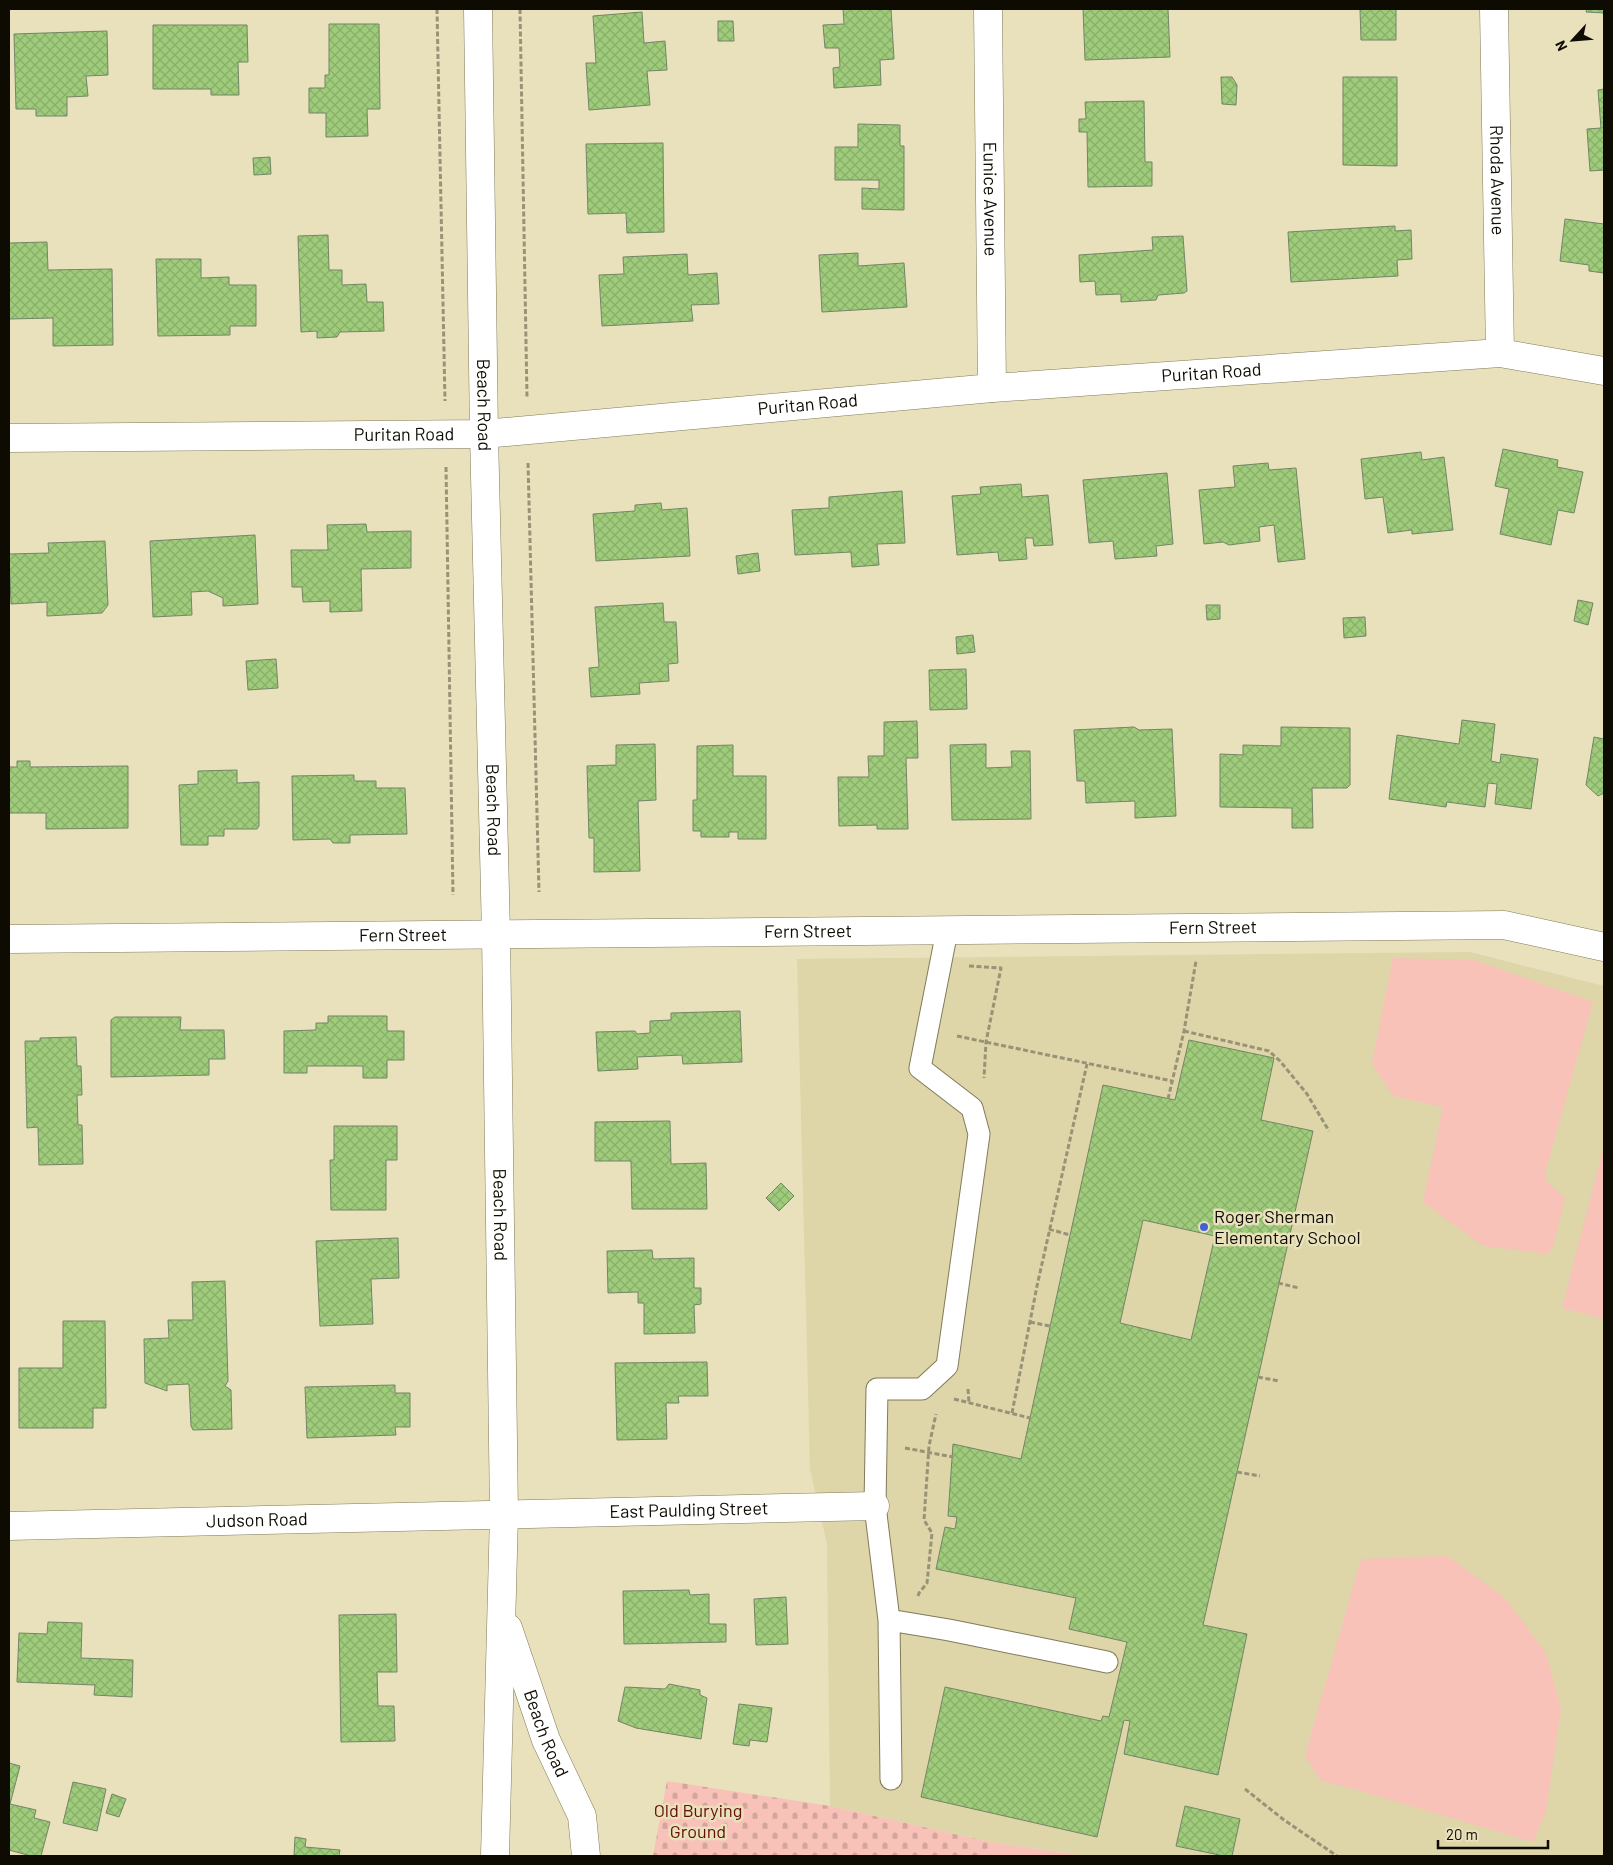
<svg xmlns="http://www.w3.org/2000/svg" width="1613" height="1865" viewBox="0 0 1613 1865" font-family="Barlow,sans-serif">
	<defs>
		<pattern id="cemetery-stones" width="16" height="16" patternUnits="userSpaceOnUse" patternTransform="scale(1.25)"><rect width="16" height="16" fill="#f8c2b8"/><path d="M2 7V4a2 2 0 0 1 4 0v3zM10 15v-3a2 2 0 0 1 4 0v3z" fill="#d3a59d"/></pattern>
		<pattern id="building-cross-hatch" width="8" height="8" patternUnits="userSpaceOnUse" patternTransform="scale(1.25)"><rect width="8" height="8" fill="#9fcc7b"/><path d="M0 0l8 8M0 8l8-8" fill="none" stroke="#88ae69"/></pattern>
	</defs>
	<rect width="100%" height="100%" fill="#e8e1bb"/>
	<path fill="#ded5a9" d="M1470,952L1604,986V1856H1084L990,1842L830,1806L827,1544L810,1469L797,959Z"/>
	<path fill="#f8c2b8" d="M1393,958L1473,960L1593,1002L1545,1173L1547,1182L1565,1198L1553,1246L1548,1254L1483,1246L1423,1202L1443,1107L1393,1096L1372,1063Z
		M1604,1146V1319L1562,1308Z
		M1447,1556L1505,1598L1546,1653L1561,1708L1546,1811L1533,1842L1354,1789L1321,1781L1305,1756L1361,1559Z
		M990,1842L1084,1856H985Z"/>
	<path fill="url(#cemetery-stones)" d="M667,1781L830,1806L990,1842L985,1856H653Z"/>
	<path fill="url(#building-cross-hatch)" stroke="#738566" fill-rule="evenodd" d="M843,9H891L894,59L880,60L881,85L834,88L833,68L840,67L839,48H825L823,25L844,24Z
		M1083,9H1168L1170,57L1085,60Z
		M1360,9H1396V40H1361Z
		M1587,9H1604V13L1586,12Z
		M642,12L644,43L665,41L667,70L647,71L650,105L589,110L586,63H596L593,16Z
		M718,21H733L734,41H718Z
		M329,24H379L380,109H367L368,136L326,137V113H309V88H325V75H329Z
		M153,25H247L248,62H238L239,95H211V89H153Z
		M107,31L108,75L86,76L88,96L67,97V116H36V109H16L14,34Z
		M1221,77H1232L1237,85L1236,105L1222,104Z
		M1343,77H1397V166L1343,165Z
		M1604,89V170L1590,171L1587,129L1601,128L1598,90Z
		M1144,101L1145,162H1152V186L1088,187L1087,132H1079V119H1086L1085,102Z
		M858,124L900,125V146H904V210L862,209V188L879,189V180H835V147H858Z
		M663,143L664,232L627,233L626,213L588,214L586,144Z
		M270,157L271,174L254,175L253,158Z
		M1565,219L1604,224V273L1589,271V265L1560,261Z
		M1395,226V231L1411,230L1412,259L1397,260L1398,276L1291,282L1288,232Z
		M328,235L329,270H342V285L366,284L367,302H383L384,331L340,332L337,337L317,338V331L301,332L298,236Z
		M1183,236L1187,291L1184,293L1158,295L1156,300L1121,302V294L1096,295L1095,281L1080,282L1079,255L1153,250L1152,237Z
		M47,242L48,270L112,269L113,345L53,346V318L9,319V243Z
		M858,253V266L904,263L907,307L822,312L819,255Z
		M687,254L688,275L717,273L719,304L691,305L693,321L602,326L599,275L624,274L623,257Z
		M156,259H201V278L229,277V285H256V326H230V335L158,336Z
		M1503,449L1558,460L1557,467L1583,472L1574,513L1558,510L1551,545L1500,534L1509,489L1495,486Z
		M1421,452L1422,460L1444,457L1453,530L1412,534V530L1388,533L1383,497L1365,499L1361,459Z
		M1268,463L1269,470L1296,468L1305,559L1278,562L1274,525L1259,527L1260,541L1229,545L1223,542L1204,544L1199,490L1235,487L1233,466Z
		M1167,473L1173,544L1156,546L1157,556L1115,559L1113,541L1089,543L1083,480Z
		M1021,484L1022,497L1048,495L1053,545L1034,546L1033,538H1025L1027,559L999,561L998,552L957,555L952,496L981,494L980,487Z
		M902,491L905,543L877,544L879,565L852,567L851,552L795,555L792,510L829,508V497Z
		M661,503L662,510L687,508L690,556L596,561L593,514L635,511V505Z
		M366,524L367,532L411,531V568L361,569L362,611L330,612V601L303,602L302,587H292L291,550H328L327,525Z
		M255,535L258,604L223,606V598L208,591L191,592L192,615L153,617L150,541Z
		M105,541L108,605L102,613L47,616V602L11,604L9,554L49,553L48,543Z
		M758,553L760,571L738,574L736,556Z
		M1578,600L1593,603L1588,625L1574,621Z
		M663,603L664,622H676L678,663L668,664L669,681L639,683L640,694L591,697L589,668L599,667L595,607Z
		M1206,605H1220V619L1207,620Z
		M1365,617L1366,636L1344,638L1343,618Z
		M973,635L975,652L957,654L956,637Z
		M276,659L278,688L248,690L246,661Z
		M966,669L967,709L930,710L929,670Z
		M1462,720L1495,724L1491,761L1500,763L1501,754L1538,759L1531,809L1495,804L1497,784L1488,783L1485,807L1447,802L1446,807L1389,799L1397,735L1459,744Z
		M917,721L918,758H906L908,829H877V825L839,826L838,777H869L868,756H884V722Z
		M1134,727L1139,730L1172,729L1176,816L1135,818V801L1086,803L1085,781H1077L1074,730Z
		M1281,727L1350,728V785L1347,788H1312L1313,828H1292V808L1220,807V754L1243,755V745L1281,746Z
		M1594,737L1604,739V793L1598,796L1586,785Z
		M655,744L656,800L638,801L640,871L594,872V838H589L587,766L616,765V745Z
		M986,744V768L1012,767L1011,751H1030L1031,819L952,820L950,745Z
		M733,745V776H766V839H738V832H729V837H701V831H693V800H697V746Z
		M17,761H30V767L128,766V828L46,829V813H9V767H17Z
		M237,770V783L259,782V826L257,829H224V836H208V845H181L179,785L198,784V771Z
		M354,775V781H376V788H405L407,834L350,835V843H333L330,839L293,840L292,776Z
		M740,1011L742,1062L683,1064L682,1055L637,1057L638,1069L598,1071L596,1032L635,1031L637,1034L650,1033V1021L671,1020V1013Z
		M328,1016H387V1031H404V1060H387V1078H363V1066H307V1073H284V1031L316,1030V1023H328Z
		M115,1017H181L180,1030H224L225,1059H209V1075L111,1077V1020Z
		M76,1037L77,1066H81L82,1095H77L78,1125H82L83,1164L39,1165L38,1127L27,1128L25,1041H40V1038Z
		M1189,1040L1274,1058L1261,1120L1313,1131L1203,1625L1247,1634L1218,1775L1124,1754L1130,1721L1124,1720L1097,1837L921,1797L945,1687L1101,1721L1103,1716L1109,1717L1127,1642L1069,1629L1076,1598L936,1569L945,1527L955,1529L957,1517L948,1516L953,1444L1021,1459L1103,1085L1175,1100ZM1143,1220L1215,1236L1191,1340L1120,1323Z
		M670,1121L671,1164L706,1163L707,1209H632L631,1161H595V1122Z
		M334,1126H397V1160H386V1210H331L330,1160H334Z
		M781,1183L794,1196L779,1211L766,1198Z
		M398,1238L399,1278L371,1279L373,1324L320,1326L316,1241Z
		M652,1250L653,1259L694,1258V1288H701V1304L694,1305L695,1333L644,1334V1303H638V1292L608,1293L607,1251Z
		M225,1281L228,1381L225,1386L231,1390L232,1429L193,1430L191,1426L189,1384L167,1385V1391L145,1383L144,1339L169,1338L168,1320H193L192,1282Z
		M63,1321H105L106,1408H93V1428H19V1368H63Z
		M707,1362L708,1396H678L679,1403H666L667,1439L617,1440L615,1363Z
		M395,1385V1393H410V1427H395L396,1435L307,1438L305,1387Z
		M689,1590L690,1595L709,1594V1624H726V1642L624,1644L623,1591Z
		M786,1597L788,1644L756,1645L754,1599Z
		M396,1614L397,1672H377L378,1706H394L395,1741L341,1742L339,1615Z
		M48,1622L82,1623L81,1658L133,1660L132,1697L94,1695L95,1685L17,1682L19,1633L47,1634Z
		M669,1684L700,1690V1695L707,1698L701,1739L636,1728L618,1721L625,1687L665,1689Z
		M739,1704L772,1708L767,1742L750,1740L749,1746L733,1744Z
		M9,1763L20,1766L10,1804L36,1810L34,1818L50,1822L41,1856H31L9,1850Z
		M73,1782L106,1789L97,1831L63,1823Z
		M112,1794L126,1799L119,1817L106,1813Z
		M1185,1806L1240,1819L1232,1856H1224L1176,1846Z
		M295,1837L306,1839L305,1847L340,1850L339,1856H294Z"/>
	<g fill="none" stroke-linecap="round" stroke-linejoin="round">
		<g stroke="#817b59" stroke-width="23">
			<path id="lane" d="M889,1620L949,1630L1107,1662
				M891,1779L889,1620L875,1506L877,1389H922L947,1366L979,1134L972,1108L920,1068L947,931"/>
		</g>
		<g stroke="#817b59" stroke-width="29">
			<g id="street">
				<path id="s1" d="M988,9L992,388"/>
				<path id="s2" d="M1494,9L1500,353"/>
				<path id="s3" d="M9,438L484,434L992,388L1500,353L1604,371"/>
				<path id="s4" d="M9,939L1504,925L1604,947"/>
				<path id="s5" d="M9,1526L875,1506"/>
			</g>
		</g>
		<g stroke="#817b59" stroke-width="29">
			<g id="secondary">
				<path id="s6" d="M478,9L484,434L496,934L504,1514L495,1856"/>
				<path id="s7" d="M508,1628L546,1740L582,1816L586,1856"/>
			</g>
		</g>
		<path stroke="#989377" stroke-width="3" stroke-dasharray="5 2.5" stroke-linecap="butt" d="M437,9L445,401
			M520,9L527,397
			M528,463L539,892
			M446,467L453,895
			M969,966L1001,968L986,1042L984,1078
			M1184,1031L1269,1051L1280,1061L1307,1094L1329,1131
			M957,1036L1172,1081
			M1168,1099L1184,1031L1196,961
			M1049,1229L1070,1235
			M1278,1283L1299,1288
			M1030,1322L1050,1326
			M1258,1377L1279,1381
			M968,1389L969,1403
			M954,1399L1030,1418
			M1012,1413L1037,1286L1087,1064
			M905,1448L953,1457
			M1237,1472L1260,1476
			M918,1596L919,1593L927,1583L932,1533L924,1520L929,1446L936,1414
			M1245,1789L1284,1820L1337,1856"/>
		<use href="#lane" stroke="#fff" stroke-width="21"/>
		<use href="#street" stroke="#fff" stroke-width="28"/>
		<use href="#secondary" stroke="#fff" stroke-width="28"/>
	</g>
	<circle fill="#4361d4" stroke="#e8e1bb" stroke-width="2" cx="1204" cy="1227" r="5"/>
	<g text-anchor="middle" stroke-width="5" stroke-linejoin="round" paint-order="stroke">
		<g font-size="18" fill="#0e0b02" stroke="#e8e1bb">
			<text dy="6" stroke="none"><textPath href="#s2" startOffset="171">Rhoda Avenue</textPath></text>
			<text dy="6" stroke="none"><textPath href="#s1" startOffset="190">Eunice Avenue</textPath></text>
			<text dy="6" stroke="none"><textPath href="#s3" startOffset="1205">Puritan Road</textPath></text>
			<text dy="6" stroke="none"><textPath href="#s6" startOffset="396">Beach Road</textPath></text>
			<text dy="6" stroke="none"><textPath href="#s3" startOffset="800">Puritan Road</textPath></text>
			<text dy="6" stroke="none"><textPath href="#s3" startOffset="395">Puritan Road</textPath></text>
			<text dy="6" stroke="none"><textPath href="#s6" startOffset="801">Beach Road</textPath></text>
			<text dy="6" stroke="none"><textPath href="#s4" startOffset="1204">Fern Street</textPath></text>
			<text dy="6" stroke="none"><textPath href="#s4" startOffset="799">Fern Street</textPath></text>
			<text dy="6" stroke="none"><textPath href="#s4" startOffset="394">Fern Street</textPath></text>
			<text dy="6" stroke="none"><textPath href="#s6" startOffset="1206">Beach Road</textPath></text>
			<text dy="6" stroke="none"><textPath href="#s5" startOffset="680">East Paulding Street</textPath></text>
			<text dy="6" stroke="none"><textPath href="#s5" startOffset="248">Judson Road</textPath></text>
			<text dy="6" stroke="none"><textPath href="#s7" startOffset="112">Beach Road</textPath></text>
		</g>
		<g font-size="18" fill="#0e0b02" stroke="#e8e1bb" text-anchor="start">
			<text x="1214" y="1223">Roger Sherman<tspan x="1214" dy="21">Elementary School</tspan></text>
		</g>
		<g font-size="18" fill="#620d05" stroke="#e8e1bb">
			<text x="698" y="1817">Old Burying<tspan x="698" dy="21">Ground</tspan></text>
		</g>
	</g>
	<rect width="1613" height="1865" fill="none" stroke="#0e0b02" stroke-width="20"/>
	<g transform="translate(1573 40) rotate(244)" stroke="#e8e1bb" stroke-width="4" paint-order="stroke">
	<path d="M0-4L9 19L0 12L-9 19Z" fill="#0e0b02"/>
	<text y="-8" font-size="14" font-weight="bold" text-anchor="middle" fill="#0e0b02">N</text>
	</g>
	<path d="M1438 1840v8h110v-8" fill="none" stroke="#0e0b02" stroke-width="2.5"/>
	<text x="1446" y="1840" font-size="15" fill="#0e0b02" stroke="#e8e1bb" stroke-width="4" paint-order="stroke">20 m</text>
</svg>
